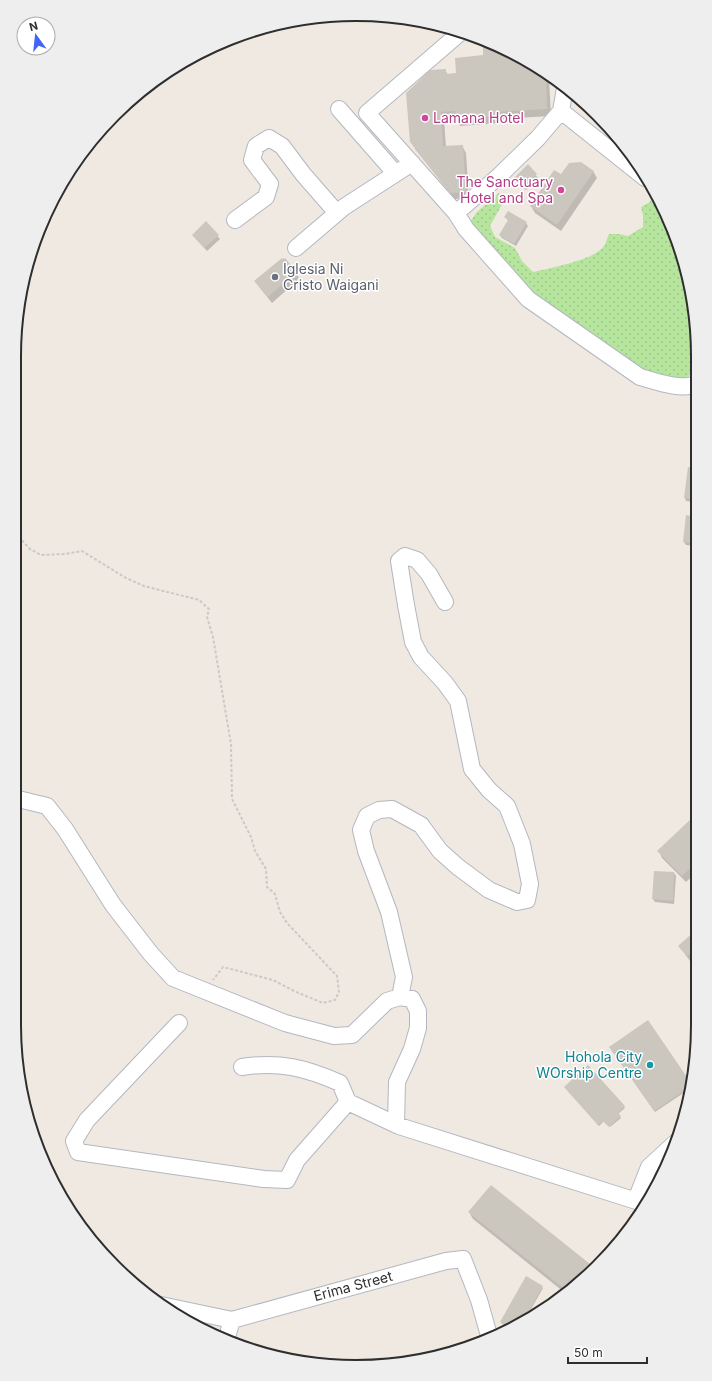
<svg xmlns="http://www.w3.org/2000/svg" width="712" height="1381" viewBox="0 0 712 1381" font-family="Inter,sans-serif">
	<defs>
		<pattern id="grass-dots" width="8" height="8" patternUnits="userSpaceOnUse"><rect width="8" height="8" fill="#b6e59e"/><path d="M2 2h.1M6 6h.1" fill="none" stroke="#9dc588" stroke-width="1.8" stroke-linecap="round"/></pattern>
	</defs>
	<rect width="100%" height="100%" fill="#efe9e1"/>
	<path fill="url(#grass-dots)" d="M499,193L505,199L490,226L495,237L515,248L522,261L533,272C550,268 595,260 604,246C606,243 607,238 609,234H619L628,236L643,227V215L641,207L650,202L653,195L657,199L672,225L695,311V372L675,384L643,376L529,297L470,222L477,212Z"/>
	<path fill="#0003" d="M507,49L549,77L551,116L499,119V123L460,126L456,118L444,119L446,147L462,146L466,153L469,198L455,199L415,149L445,70L448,75L457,74L484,56Z
		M528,166L538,178L526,190L517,181Z
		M593,171L597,178L561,231L535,213L531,206L561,176Z
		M505,217L526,223L528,226L516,246L502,238L500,235L509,221Z
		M206,223L220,239L207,251L193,235Z
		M295,271L299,278L297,279L298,280L272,303L260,288L256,282Z
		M696,469V502L686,501L685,498Z
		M696,518V546L686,545L684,542Z
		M697,821V872L686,882L662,858L659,851Z
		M655,872L674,873L676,876L674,904L655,902L653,899Z
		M697,930V955L690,961L679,946Z
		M648,1022L691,1084V1088L655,1112L610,1047Z
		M588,1067L625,1108L618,1114L621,1118L610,1127L604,1121L599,1126L566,1089Z
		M469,1212L582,1282L565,1293L473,1219Z
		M542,1287L543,1288L530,1311L533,1312L509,1327L502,1324L501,1322Z
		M467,1342L468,1345L427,1355L426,1354Z"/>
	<path fill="#cbc7bf" d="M488,42L507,49L546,75L547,109L495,112L496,116L455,119V111L441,112L443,146L463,145L466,192L450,193L410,142L406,93L430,70L446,69V74L456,73L455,58L483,55V46L488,45Z
		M581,162L594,171L557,225L530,206L554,170L561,174L569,163Z
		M528,164L537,174L524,187L514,178Z
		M508,211L527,222L514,244L499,235L508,220L504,217Z
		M206,221L219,235L204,248L192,235Z
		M282,258L283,259L285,258L296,271L294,272L295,273L268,297L254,281Z
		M688,467L696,468V500L684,498Z
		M686,515L696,517V544L683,542Z
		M693,817L697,820V862L682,876L657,851Z
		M654,871L674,872L673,901L652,899Z
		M697,929V948L687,956L678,946Z
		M648,1020L691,1083V1086L654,1111L609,1047Z
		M588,1065L625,1106L618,1113L621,1116L609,1127L603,1121L598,1125L564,1087Z
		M491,1185L595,1268L582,1282L567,1291L468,1212Z
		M526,1276L543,1286L530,1309L534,1312L509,1327L500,1322Z
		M467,1341L468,1345L426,1355L425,1353Z"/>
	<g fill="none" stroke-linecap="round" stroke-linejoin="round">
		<g stroke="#b4b7c1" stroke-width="18">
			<path id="minor" d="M461,32L367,113L456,213L466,229L528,299L640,377C655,381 682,391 695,384
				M339,109L395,173
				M561,111L645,178
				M456,213L499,176L538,138L561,111L565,88
				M235,220L266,197L270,184L252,160L256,146L269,138L282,146L303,174L337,213
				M296,248L344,207L412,163
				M14,798L47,806L65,829L113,905L151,954L173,978L285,1023L334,1036L352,1035L387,1001L400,997L412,999L418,1011V1028L412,1049L397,1082L396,1125
				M400,997L404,977L389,912L366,851L361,830L367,816L379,810L392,809L421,825L440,851L458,867L489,890L517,902L527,900L530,884L522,844L507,806L489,790L472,769L458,701L445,683L421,657L413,642L406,605L399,561L405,556L417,560L429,574L445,602
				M179,1023L87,1120L74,1141L78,1152L264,1179L287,1180L297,1160L348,1102L399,1126L646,1204
				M242,1067C279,1061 306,1068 340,1083L348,1102
				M636,1200L649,1167L675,1143
				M161,1305L232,1320L446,1261L463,1259L479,1300L490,1339
				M227,1337L232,1320"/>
		</g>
		<path stroke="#c9c9c9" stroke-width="2" stroke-dasharray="3 2" stroke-linecap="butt" d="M15,533L30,549L41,555L65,554L82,551L126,578L144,586L199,600L209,609L207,617L213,637L231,744L232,799L251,837L255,851L266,869L267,887L275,894L280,912L287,923L337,976L339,992L335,1000L323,1003L294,991L273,980L223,967L213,980"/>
		<use href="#minor" stroke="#fff" stroke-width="16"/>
	</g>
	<g fill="#d1479c" stroke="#fff" stroke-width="1.5">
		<circle cx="425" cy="118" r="4"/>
		<circle cx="561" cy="190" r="4"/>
	</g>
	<circle fill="#6b7280" stroke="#fff" stroke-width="1.5" cx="275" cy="277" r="4"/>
	<circle fill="#0f9aa8" stroke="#fff" stroke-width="1.5" cx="650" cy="1065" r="4"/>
	<g text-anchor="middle" stroke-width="3" stroke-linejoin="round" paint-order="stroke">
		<g font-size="14" fill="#b23c85" stroke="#fff" text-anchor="start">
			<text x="433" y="123">Lamana Hotel</text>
			<text x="553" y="187" text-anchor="end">The Sanctuary<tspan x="553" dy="16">Hotel and Spa</tspan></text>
		</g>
		<g font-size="14" fill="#5b616d" stroke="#fff" text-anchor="start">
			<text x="283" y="274">Iglesia Ni<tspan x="283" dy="16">Cristo Waigani</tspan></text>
		</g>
		<g font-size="14" fill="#0d838f" stroke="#fff" text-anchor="end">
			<text x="642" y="1062">Hohola City<tspan x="642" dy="16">WOrship Centre</tspan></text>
		</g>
		<g font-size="14" fill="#2e2e2e" stroke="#fff">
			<text transform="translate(353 1286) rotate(-15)" y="5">Erima Street</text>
		</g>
	</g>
	<path d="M0 0H712V1381H0ZM356 21H356A335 335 0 0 1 691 356V1025A335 335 0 0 1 356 1360H356A335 335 0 0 1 21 1025V356A335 335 0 0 1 356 21Z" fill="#eee" fill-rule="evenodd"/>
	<path fill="none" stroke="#2e2e2e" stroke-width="2" d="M356 21H356A335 335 0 0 1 691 356V1025A335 335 0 0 1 356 1360H356A335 335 0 0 1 21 1025V356A335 335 0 0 1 356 21Z"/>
	<g transform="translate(36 36) rotate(345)"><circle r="19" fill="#ffffff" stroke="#ababab"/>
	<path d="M0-3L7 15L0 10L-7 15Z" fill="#4264fb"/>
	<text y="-6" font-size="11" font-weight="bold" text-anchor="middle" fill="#2e2e2e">N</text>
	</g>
	<path d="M568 1357v6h79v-6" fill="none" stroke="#2e2e2e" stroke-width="2"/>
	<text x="574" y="1357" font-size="12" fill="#2e2e2e" stroke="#ffffff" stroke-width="3" paint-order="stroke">50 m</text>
</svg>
